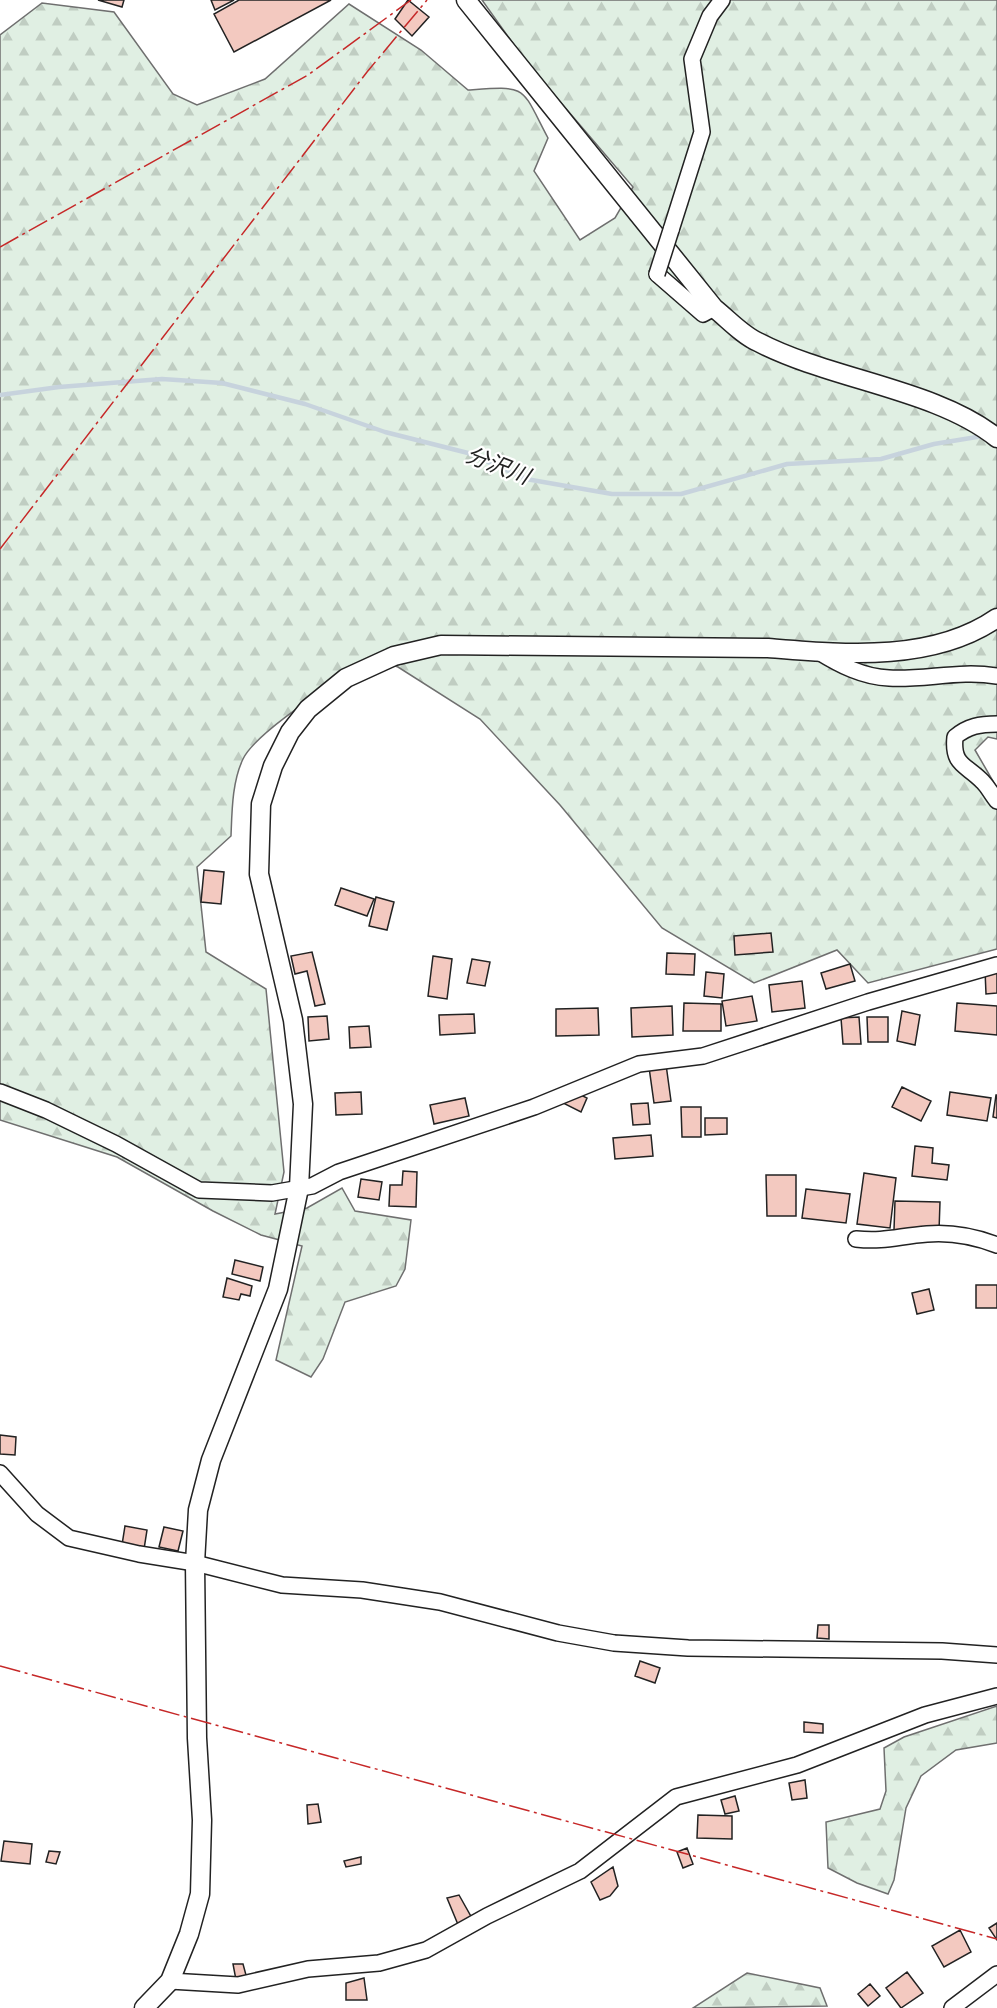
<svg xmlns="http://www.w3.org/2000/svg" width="997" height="2008" viewBox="0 0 997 2008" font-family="'Public Sans','Noto Sans JP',sans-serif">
	<defs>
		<pattern id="forest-firs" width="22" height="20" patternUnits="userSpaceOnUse" patternTransform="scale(1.5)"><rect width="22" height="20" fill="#e0efe3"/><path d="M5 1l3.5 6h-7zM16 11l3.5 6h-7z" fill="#c0cdc2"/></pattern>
	</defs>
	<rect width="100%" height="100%" fill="#fff"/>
	<path fill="url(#forest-firs)" stroke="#6f6f6f" stroke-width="1.5" d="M482,0H997V739L988,737L975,750L997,788V949L868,983L837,950L754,983L662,928L560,805L480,719L398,667L372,657C344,677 256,731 243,759C232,782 232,811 231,836L197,867L206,952L266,989L284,1172L275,1214L307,1208L342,1188L355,1211L411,1220L405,1269L396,1286L345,1302L323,1359L311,1377L276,1360L302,1246L261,1235L213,1211L117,1157L0,1120V35L42,3L114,12L173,94L197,105L265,79L349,4L421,50L468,90C529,86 520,85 548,138L534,171L580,240L615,218L633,187L527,63Z
		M997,1706V1743L956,1750L921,1776L906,1808L894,1880L888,1894L857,1883L828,1868L826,1822L880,1809L886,1791L884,1748L904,1737Z
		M747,1973L820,1988L827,2006L693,2008Z"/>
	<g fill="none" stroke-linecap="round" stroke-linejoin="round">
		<path stroke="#c7d3dd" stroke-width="4.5" d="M0,395L59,387L162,379L222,383L305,404L385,432L468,453L526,479L612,494H681L787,464L881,459L934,444L983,436"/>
	</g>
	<path fill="#f3c9c0" stroke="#222" stroke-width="1.5" d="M98,0H124L122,7Z
		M211,0H234L215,10Z
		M239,0H331L234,52L214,14Z
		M408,0L429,17L412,36L395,19Z
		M204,870L224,872L221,904L201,902Z
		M341,888L374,899L367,916L335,905Z
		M376,897L394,902L387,930L369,926Z
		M771,933L773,952L735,955L734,936Z
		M312,952L325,1004L315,1006L307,971L295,974L291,956Z
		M667,953L695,954L694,975L666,974Z
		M433,956L452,959L447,999L428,996Z
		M472,959L490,962L485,986L467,983Z
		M850,964L855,981L826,989L821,973Z
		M985,970H997V993L986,994Z
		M706,972L724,974L722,998L704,996Z
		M802,981L805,1008L772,1012L769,985Z
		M752,996L757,1021L726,1026L722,1001Z
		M684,1003L721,1004V1031H683Z
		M957,1003L997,1006V1035L955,1031Z
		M672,1006L673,1035L632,1037L631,1008Z
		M598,1008L599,1035L556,1036V1009Z
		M902,1011L920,1015L915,1045L897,1041Z
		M474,1014L475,1033L440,1035L439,1015Z
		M327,1016L329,1039L309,1041L308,1017Z
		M859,1017L861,1044H843L841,1018Z
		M867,1017H888V1042H868Z
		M369,1026L371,1047L350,1048L349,1027Z
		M665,1057L671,1101L654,1103L648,1060Z
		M902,1087L931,1101L921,1121L892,1107Z
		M569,1089L587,1098L581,1112L563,1103Z
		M361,1092L362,1114L336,1115L335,1093Z
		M950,1092L991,1098L987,1121L947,1115Z
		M996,1095H997V1118L993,1117Z
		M465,1098L469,1116L434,1124L430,1105Z
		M648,1103L650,1124L633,1125L631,1104Z
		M681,1107H701V1137H682Z
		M705,1118H727V1134L705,1135Z
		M651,1135L653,1156L615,1159L613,1138Z
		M915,1146L933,1148L932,1163L949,1165L947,1180L912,1176Z
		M403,1171L417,1172L416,1207L389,1206L390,1185H402Z
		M864,1173L896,1178L890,1228L857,1224Z
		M766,1175H796V1216H767Z
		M361,1179L382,1182L379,1200L358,1197Z
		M806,1189L850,1194L846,1223L802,1218Z
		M895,1201L940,1202L939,1231L894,1230Z
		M235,1260L263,1267L260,1281L232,1274Z
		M227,1278L252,1286L250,1296L241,1294L239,1300L223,1297Z
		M976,1285H997V1308H976Z
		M929,1289L934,1310L917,1314L912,1293Z
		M0,1435L16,1437L15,1455L0,1454Z
		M125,1526L147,1530L144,1549L122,1545Z
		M164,1527L183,1531L178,1551L159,1547Z
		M818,1625H829V1639L817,1638Z
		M640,1661L660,1668L655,1683L635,1676Z
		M804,1722L823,1724V1733L804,1732Z
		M805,1780L807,1798L792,1800L789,1783Z
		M735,1796L739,1811L725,1814L721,1800Z
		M318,1804L321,1822L308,1824L307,1805Z
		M698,1815L732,1816V1839L697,1838Z
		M4,1841L32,1844L30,1864L1,1861Z
		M687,1848L693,1864L683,1868L677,1852Z
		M49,1851L60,1852L56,1864L46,1862Z
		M361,1857V1864L346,1867L344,1861Z
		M613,1867L618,1886L610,1896L600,1900L591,1882Z
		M459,1895L473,1920L459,1927L447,1898Z
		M997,1923V1940L989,1928Z
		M960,1930L971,1952L944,1967L932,1946Z
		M233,1964H243L246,1975L236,1980Z
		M907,1972L923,1993L901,2008L886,1988Z
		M364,1978L367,2000H346V1983Z
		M870,1984L880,1996L868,2006L858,1994Z"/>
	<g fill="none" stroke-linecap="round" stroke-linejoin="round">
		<g stroke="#222" stroke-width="18">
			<path id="minor" d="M671,230L702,132L692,59L710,16L722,0
				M657,274L703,314L714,308
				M819,652C840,665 863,677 889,678C925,680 960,670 997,676
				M997,724C980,724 968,726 955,737C952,766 966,764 983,782C988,787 992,795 997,801
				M0,1092L46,1110L116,1144L199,1190L272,1193L312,1186L339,1172L534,1107L639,1064L703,1056L868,1002L997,965
				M856,1239C885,1242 899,1236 927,1234C950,1232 976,1237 997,1245
				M0,1473L37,1514L69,1538L139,1554L195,1563L282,1585L362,1590L440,1602L558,1633L614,1643L688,1648L942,1651L997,1655
				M170,1981L238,1985L308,1969L379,1963L426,1950L487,1916L580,1871L676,1797L797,1765L925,1715L997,1696
				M952,2008L997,1974"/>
		</g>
		<g stroke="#222" stroke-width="21">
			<path id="tertiary" d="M466,0L714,308C728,319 742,335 758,342C831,380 936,389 997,438
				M144,2008L170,1981L189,1934L200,1894L202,1820L197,1738L195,1563L198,1510L211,1460L278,1289L299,1188L303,1104L293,1020L259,874L261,804L273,766L290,732L308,709L346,678L394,656L441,645L768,648C843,654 932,663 997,618"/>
		</g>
		<use href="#minor" stroke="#fff" stroke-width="15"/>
		<use href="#tertiary" stroke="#fff" stroke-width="18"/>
		<g stroke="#222" stroke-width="18" stroke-linecap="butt">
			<path id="minor-bridge" d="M657,274L671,230"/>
		</g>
		<use href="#minor-bridge" stroke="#fff" stroke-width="15"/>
		<path stroke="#c62828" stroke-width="1.5" stroke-dasharray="21 4.5 3 4.5" stroke-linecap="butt" d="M0,247L308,75L411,0
			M0,549L367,72L427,0
			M0,1666L997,1939"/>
	</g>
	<g text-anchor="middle" stroke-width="4.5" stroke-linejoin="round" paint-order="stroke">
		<g font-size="22" font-style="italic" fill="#222" stroke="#fff">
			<text transform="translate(498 465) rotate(21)" y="8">分沢川</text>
		</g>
	</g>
</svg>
